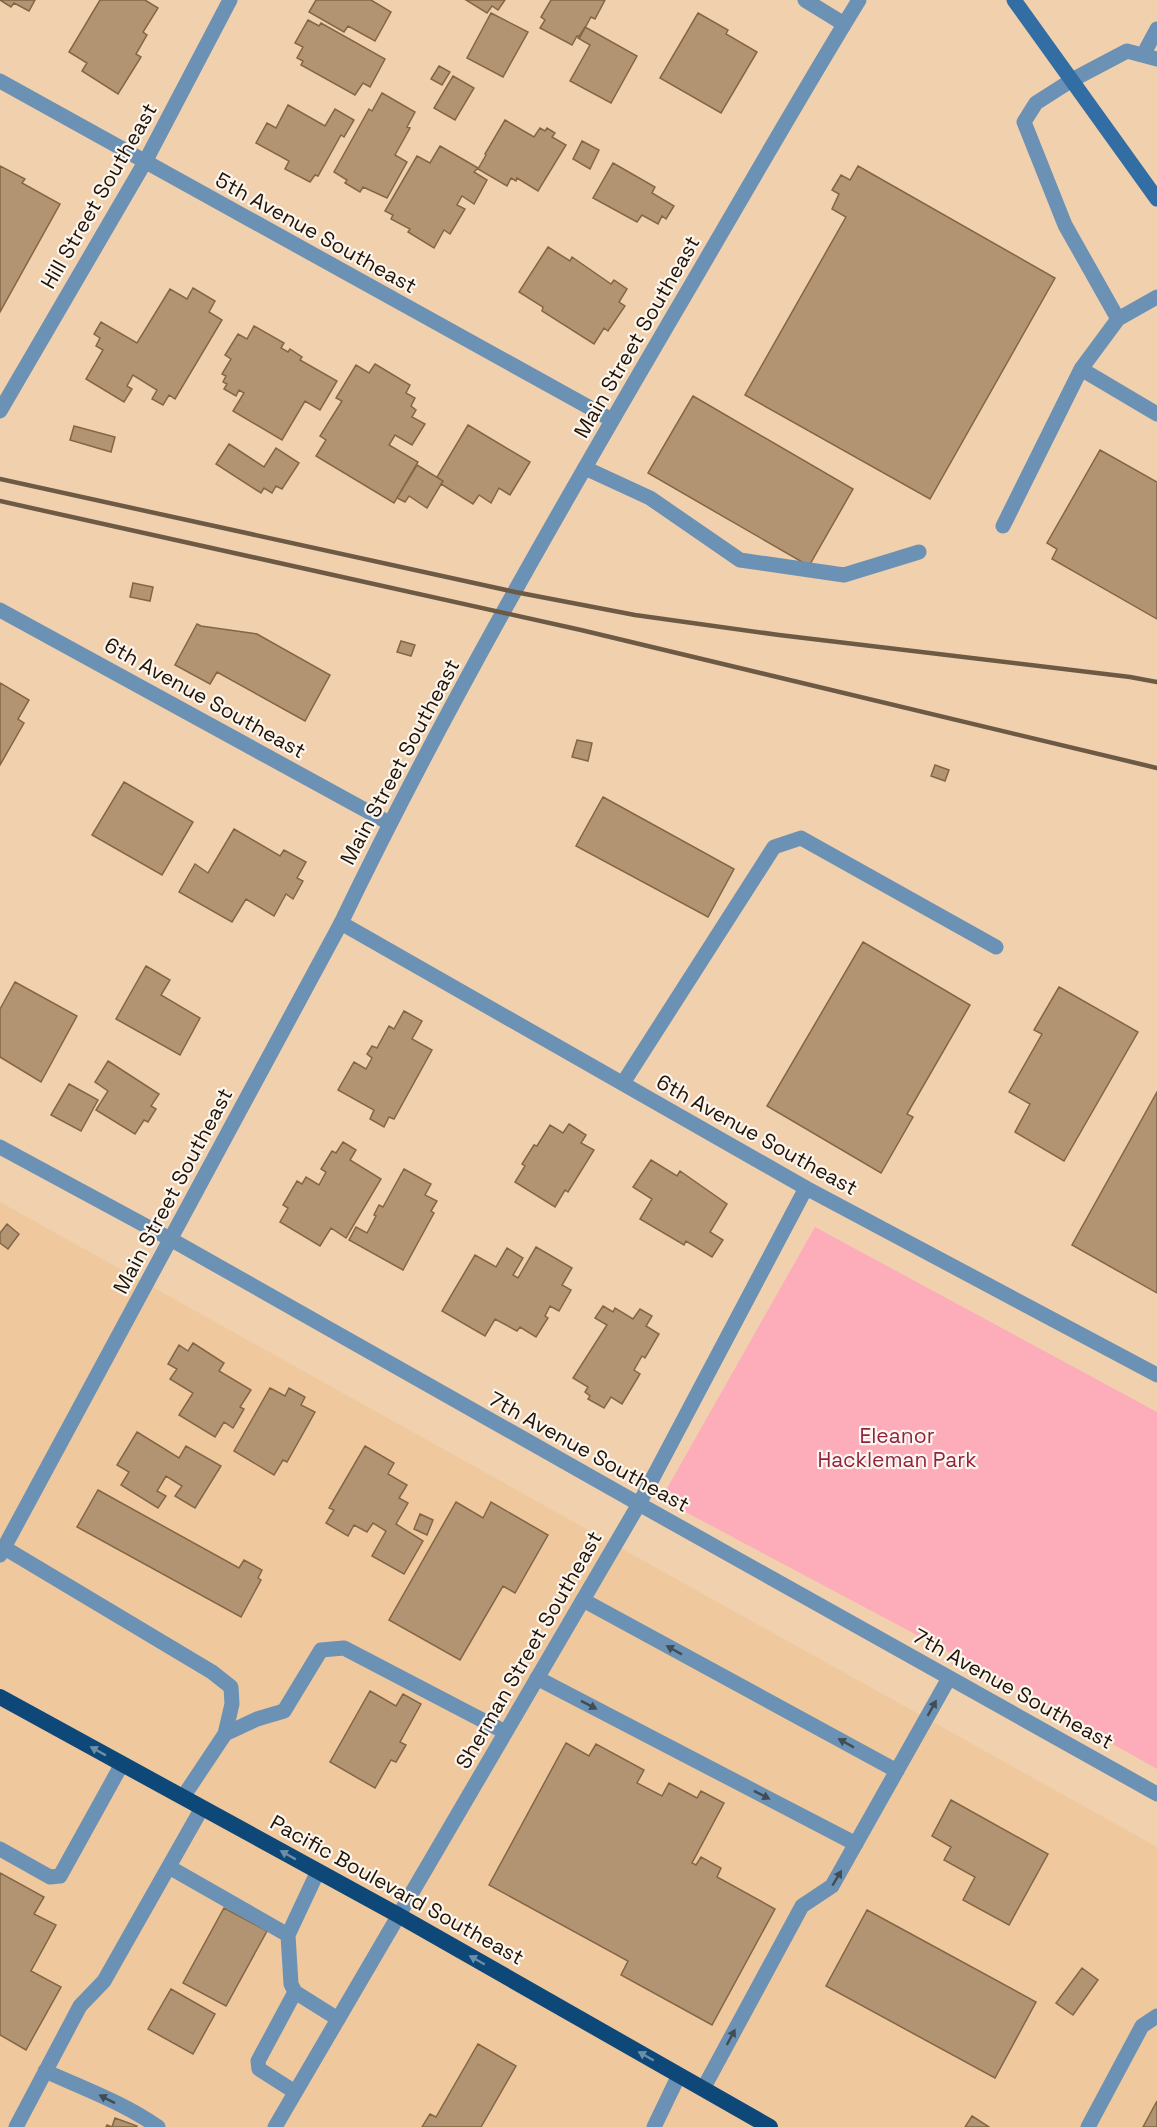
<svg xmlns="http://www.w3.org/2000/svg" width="1157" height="2127" viewBox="0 0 1157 2127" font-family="'Space Grotesk',sans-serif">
	<rect width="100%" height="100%" fill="#f1d0ad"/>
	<path fill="#efc89e" d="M0,1202L1157,1847V2127H0Z"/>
	<path fill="#fdadba" d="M815,1227L1157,1412V1769L962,1659L661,1499Z"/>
	<path fill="#b39472" stroke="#836645" stroke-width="1.5" d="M0,0H35L29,11L14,3L11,7Z
		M100,0H145L158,8L143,32L147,35L136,54L141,57L118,94L82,71L87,63L69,52Z
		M316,0H371L391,12L375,41L348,26L344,32L309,12Z
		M466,0H505L498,10L492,6L487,13Z
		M551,0H605L595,19L591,17L580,37L577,36L572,45L540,28L545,20L541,17Z
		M491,13L528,32L503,77L467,58Z
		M698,13L728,30L726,34L757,52L721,113L660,78Z
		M308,20L319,26L321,23L385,59L370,87L363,83L355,95L301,65L303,61L297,58L303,47L295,43Z
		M585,27L637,56L611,103L570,81L590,45L578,38Z
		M439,66L450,72L442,85L431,79Z
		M453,76L474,88L455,120L434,108Z
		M382,93L415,112L407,127L410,128L395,155L407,162L387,198L363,187L360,192L345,183L347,180L334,172L369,109L372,111Z
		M288,105L325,126L335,109L354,120L344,137L341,135L318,176L315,175L310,182L285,169L289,161L256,143L267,123L276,128Z
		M505,120L534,137L540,128L545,131L547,128L555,133L552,137L566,145L538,191L517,178L516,181L511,178L507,186L478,169L486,155L485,154Z
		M582,141L599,150L590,169L573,159Z
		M440,146L478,168L474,172L487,180L474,204L462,196L457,205L465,209L450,234L444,230L434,248L408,232L410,229L391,219L393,215L385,211L417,156L430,163Z
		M613,163L655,187L652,193L674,206L666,219L662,216L658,224L642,215L637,222L593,198Z
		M0,166L25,179L22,183L60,204L0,312Z
		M858,166L1055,278L930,499L745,395L846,217L832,209L839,194L832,190L841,175L850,180Z
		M548,247L570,261L572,257L611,284L614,280L627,289L619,302L625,306L608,331L604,328L594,344L542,311L543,307L519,292Z
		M193,288L215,301L209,312L222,320L175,399L169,395L163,405L152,399L157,390L133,375L127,386L132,389L124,402L86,379L103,350L96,346L100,338L94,334L101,322L137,343L170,289L187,299Z
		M254,326L284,343L281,348L288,352L290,349L302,357L300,360L337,381L320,410L305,401L282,440L233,411L244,393L239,390L236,396L224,389L227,384L223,382L226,376L222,374L231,359L225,355L238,334L247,339Z
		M375,364L410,385L406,393L415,398L411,406L416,410L412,417L425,424L412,445L395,435L389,445L418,462L394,503L316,456L326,440L320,436L342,401L336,398L356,365L369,373Z
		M693,396L853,489L809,566L648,473Z
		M468,425L530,462L510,495L499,488L491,503L479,495L473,504L441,484L443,481L437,477Z
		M74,426L115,437L111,452L70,440Z
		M229,444L264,467L276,448L299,463L282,489L276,486L272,493L264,488L261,493L216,464Z
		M1100,450L1157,482V619L1052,559L1057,549L1047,543Z
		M417,465L443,481L427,508L409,496L405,502L397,498Z
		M133,583L153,587L150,601L130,597Z
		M197,624L201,626L257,634L330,675L305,721L217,672L210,684L175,665Z
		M401,641L415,645L411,656L397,652Z
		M0,683L29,700L18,719L24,723L0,765Z
		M577,740L592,743L588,761L572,757Z
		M935,765L949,770L945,781L931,776Z
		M124,782L193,822L162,875L92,835Z
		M603,797L734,869L708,917L576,846Z
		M234,829L280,856L284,850L306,862L297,878L303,881L293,899L286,894L274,916L246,899L232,922L179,892L195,864L208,873Z
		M863,942L970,1005L907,1114L913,1117L881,1173L767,1106Z
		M146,966L170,980L161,995L200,1018L180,1055L116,1019Z
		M15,982L77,1016L41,1082L0,1057V1009Z
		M1059,987L1138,1032L1064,1161L1015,1132L1030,1104L1009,1092L1042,1034L1034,1030Z
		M404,1011L422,1021L412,1039L432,1050L394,1119L389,1117L384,1127L370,1119L374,1110L338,1090L354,1062L366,1069L372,1058L367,1054L372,1046L377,1048L389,1026L394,1029Z
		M108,1061L159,1094L151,1106L156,1109L148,1122L144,1120L135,1134L96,1110L108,1091L95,1082Z
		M69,1084L98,1100L81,1131L51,1115Z
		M1157,1092V1293L1072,1245Z
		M569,1124L586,1135L581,1143L594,1150L568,1192L565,1190L555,1207L515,1182L525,1166L522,1164L534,1145L537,1146L550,1125L563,1133Z
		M343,1142L356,1150L350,1160L381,1179L346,1238L331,1228L320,1246L280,1222L288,1208L283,1205L297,1181L302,1184L306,1177L319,1185L326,1172L321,1169L332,1151L336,1153Z
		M651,1160L677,1176L680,1171L727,1204L710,1232L723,1240L712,1257L686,1241L684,1245L640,1219L652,1199L633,1187Z
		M404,1169L431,1184L425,1195L437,1201L431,1211L434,1213L403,1270L349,1240L356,1227L367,1233L376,1216L374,1215L379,1205L383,1207Z
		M7,1224L19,1234L8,1249L0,1243V1233Z
		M536,1247L572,1268L562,1285L571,1290L559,1311L550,1306L545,1316L548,1318L536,1337L520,1327L517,1331L495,1319L485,1336L442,1311L475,1255L496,1267L507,1248L523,1258L513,1275L518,1278Z
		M603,1306L613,1312L615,1308L633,1319L640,1309L652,1316L646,1326L659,1334L645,1358L642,1356L634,1370L640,1374L622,1404L611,1397L604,1408L588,1399L590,1396L585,1392L588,1387L573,1378L607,1325L595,1318Z
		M193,1343L224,1363L219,1371L251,1390L240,1407L244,1409L233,1428L224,1422L215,1437L179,1415L193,1393L170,1379L177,1369L168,1364L179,1345L188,1351Z
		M270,1388L285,1396L289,1388L305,1397L301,1405L315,1412L287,1462L283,1460L274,1475L234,1451Z
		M137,1432L179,1458L186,1446L221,1466L195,1508L175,1496L182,1486L166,1476L157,1491L166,1496L158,1508L121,1485L129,1472L117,1465Z
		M365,1446L394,1463L388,1474L407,1485L399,1498L408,1503L396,1524L423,1541L404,1574L372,1556L386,1531L373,1523L367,1532L354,1525L348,1536L326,1523L334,1510L329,1508Z
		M98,1490L239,1568L244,1560L262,1570L258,1578L261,1580L241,1617L77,1527Z
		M456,1502L483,1518L491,1502L548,1535L515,1593L503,1586L460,1660L389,1620Z
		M420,1514L433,1520L427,1535L414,1529Z
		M370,1691L396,1706L403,1694L421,1704L400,1742L406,1745L396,1762L391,1760L375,1788L330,1762Z
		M566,1743L589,1756L596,1744L644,1770L637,1783L662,1796L669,1783L697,1798L701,1791L724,1803L692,1863L696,1865L701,1857L721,1868L717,1877L775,1909L712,2025L621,1975L628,1961L489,1885Z
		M951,1800L1048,1854L1009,1925L963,1900L975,1877L944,1860L951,1847L932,1836Z
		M0,1873L44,1897L34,1914L56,1925L31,1971L61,1987L26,2050L0,2035Z
		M224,1908L267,1931L226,2006L183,1983Z
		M867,1910L1036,2002L995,2078L826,1986Z
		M1082,1968L1098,1980L1073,2015L1056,2003Z
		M171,1989L215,2014L193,2054L148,2029Z
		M478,2044L516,2066L481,2127H422L430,2114L436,2117Z
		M1157,2101V2127H1143Z
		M972,2116L989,2127H965Z
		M115,2118L137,2126L136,2127H106L107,2125L112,2127Z"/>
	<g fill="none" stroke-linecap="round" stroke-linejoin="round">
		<path stroke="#6b91b5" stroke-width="15" d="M1143,55L1157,29
			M1157,297L1118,319L1081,369L1157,414
			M1118,319L1065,225L1024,122L1036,103L1072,80L1127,51L1157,59
			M585,468L650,498L740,560L844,575L919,552
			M1003,526L1081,369
			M623,1083L774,847L801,838L996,947
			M3,1547L212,1672L231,1687L232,1704L225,1734
			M583,1600L897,1771
			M537,1678L856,1844
			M183,1797L225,1734L257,1719L284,1711L321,1650L344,1648L505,1732
			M0,1849L50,1877L60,1876L122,1764
			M169,1867L288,1935
			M318,1871L288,1935L291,1984L295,1992L338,2019
			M295,1992L258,2061L259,2069L295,2092
			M45,2071C83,2088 124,2103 158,2127
			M703,2089L802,1906L832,1886L949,1678
			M16,2127L80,2006L104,1981L202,1808
			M1088,2127L1142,2026L1157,2016"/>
		<path stroke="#6b91b5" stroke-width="15" d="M805,0L844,24
			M0,411L145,162L230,0
			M0,610L389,823
			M341,923L806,1188L1157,1375
			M172,1240L639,1504L1157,1794
			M275,2127L639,1504L806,1188"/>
		<path stroke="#6b91b5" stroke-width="15" d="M0,81L612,420
			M0,1147L172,1240
			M0,1555L341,923C440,717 555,518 670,321C733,214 794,106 859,0
			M654,2127L679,2075"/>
		<path stroke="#326da3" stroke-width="15" d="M1014,0L1157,199"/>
		<path stroke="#0d4878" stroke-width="16" d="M0,1697L398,1915L770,2127"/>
		<path stroke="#6d5a44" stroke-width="4.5" d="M0,479L515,592L635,615L779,635L1130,677L1157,682
			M0,501L581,630L1157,768"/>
	</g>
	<defs><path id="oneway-solid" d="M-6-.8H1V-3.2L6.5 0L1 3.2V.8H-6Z" transform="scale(1.5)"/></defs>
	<g fill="#414c55">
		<use href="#oneway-solid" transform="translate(674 1650) rotate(-151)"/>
		<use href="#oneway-solid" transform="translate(589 1705) rotate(27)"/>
		<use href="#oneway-solid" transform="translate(932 1708) rotate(-61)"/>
		<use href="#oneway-solid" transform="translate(846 1743) rotate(-151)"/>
		<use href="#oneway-solid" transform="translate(762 1795) rotate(27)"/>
		<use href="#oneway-solid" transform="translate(837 1878) rotate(-59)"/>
		<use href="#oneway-solid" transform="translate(731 2037) rotate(-62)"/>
		<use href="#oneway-solid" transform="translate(107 2099) rotate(-153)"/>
	</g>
	<g fill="#6d8ea8">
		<use href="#oneway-solid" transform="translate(98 1751) rotate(-151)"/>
		<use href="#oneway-solid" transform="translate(288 1855) rotate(-151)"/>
		<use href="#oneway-solid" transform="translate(477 1960) rotate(-150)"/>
		<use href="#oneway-solid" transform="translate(646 2056) rotate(-150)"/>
	</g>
	<g text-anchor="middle" stroke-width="4.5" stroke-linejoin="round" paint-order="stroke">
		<g font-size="21" fill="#1f1407" stroke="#fdf6ef">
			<text transform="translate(99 196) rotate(-60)" y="7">Hill Street Southeast</text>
			<text transform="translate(316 233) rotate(29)" y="7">5th Avenue Southeast</text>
			<text transform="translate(637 337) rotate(-60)" y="7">Main Street Southeast</text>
			<text transform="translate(205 698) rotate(29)" y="7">6th Avenue Southeast</text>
			<text transform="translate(400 762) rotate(-62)" y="7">Main Street Southeast</text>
			<text transform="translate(757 1135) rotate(29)" y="7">6th Avenue Southeast</text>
			<text transform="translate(173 1191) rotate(-62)" y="7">Main Street Southeast</text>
			<text transform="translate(589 1452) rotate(29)" y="7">7th Avenue Southeast</text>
			<text transform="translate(529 1650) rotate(-60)" y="7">Sherman Street Southeast</text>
			<text transform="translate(1013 1689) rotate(29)" y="7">7th Avenue Southeast</text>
			<text transform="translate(397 1890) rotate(29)" y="7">Pacific Boulevard Southeast</text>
		</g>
		<g font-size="21" fill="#922243" stroke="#fdf6ef">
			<text x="897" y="1443">Eleanor<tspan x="897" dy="24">Hackleman Park</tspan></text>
		</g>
	</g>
</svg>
